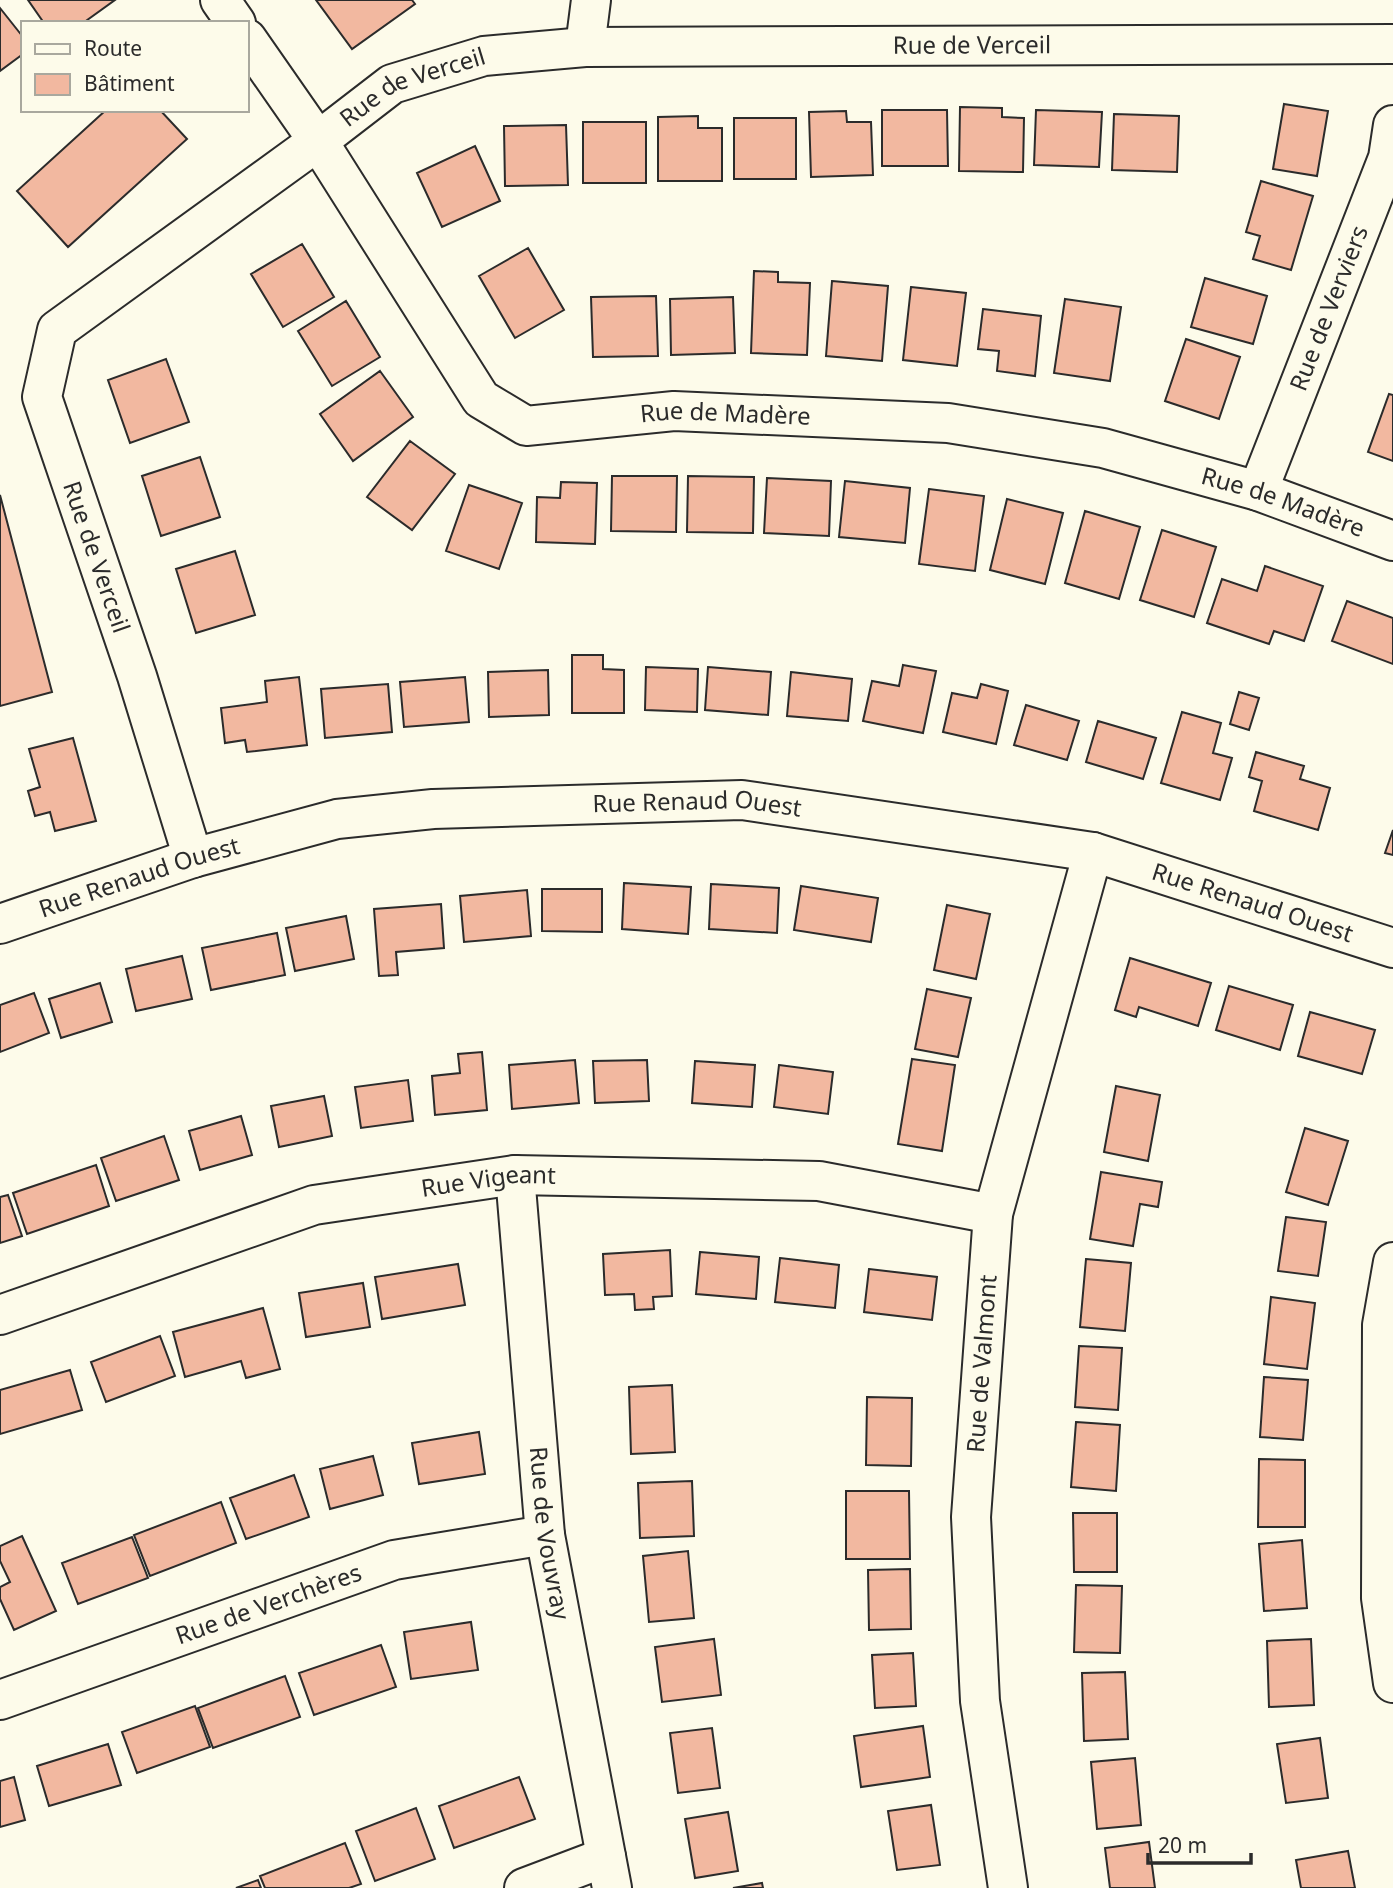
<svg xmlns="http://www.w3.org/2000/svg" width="1393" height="1888" viewBox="0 0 1393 1888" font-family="'Noto Sans',sans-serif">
	<rect width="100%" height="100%" fill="#fdfbea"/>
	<path fill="#f2b8a0" stroke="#2b2b2b" stroke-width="2" d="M28,0H115L83,23H44Z
		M316,0H412L415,4L352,49Z
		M0,8L23,37V54L0,71Z
		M1284,104L1328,111L1317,176L1273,169Z
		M960,107L1002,108V117L1024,118L1023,172L959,171Z
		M106,110H160L187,139L68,247L17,191Z
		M882,110H947L948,166H882Z
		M1036,110L1102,112L1099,167L1034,165Z
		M846,111L847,122H871L873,175L811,177L809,112Z
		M1114,114L1179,116L1177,172L1112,170Z
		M698,116V128H722V181H658V117Z
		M734,118H796V179H734Z
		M583,122H646V183H583Z
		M566,125L568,185L505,186L504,126Z
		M475,146L500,201L442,227L417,173Z
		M1261,181L1313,196L1291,270L1253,259L1260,236L1246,232Z
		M302,244L334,297L283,327L251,274Z
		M528,248L564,310L515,338L479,276Z
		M754,271L778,272V282L810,283L807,355L751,353Z
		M1205,278L1267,296L1253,344L1191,327Z
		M832,281L888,286L882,361L826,356Z
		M911,287L966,293L957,366L903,360Z
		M656,296L658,356L593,357L591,297Z
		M733,297L735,353L671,355L670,299Z
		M1065,299L1121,307L1110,381L1054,373Z
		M346,301L380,357L332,386L298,331Z
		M983,309L1041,316L1035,376L997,371L999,351L978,349Z
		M1186,339L1240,357L1219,419L1165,401Z
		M166,359L189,422L130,443L108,380Z
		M380,371L413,417L353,461L320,414Z
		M1389,394L1393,395V461L1368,452Z
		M410,441L455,474L412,530L367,497Z
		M200,457L220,517L161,536L142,476Z
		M612,476H677L676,532L611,531Z
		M688,476L754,477L753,533L687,532Z
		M767,478L831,481L829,536L764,533Z
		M845,481L910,488L905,543L839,537Z
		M561,482L597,483L595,544L536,542L537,497L560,498Z
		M469,485L522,503L499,569L446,551Z
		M929,489L984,496L975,571L919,564Z
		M0,495L52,692L0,706Z
		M1007,499L1063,513L1045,584L990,570Z
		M1085,511L1140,527L1119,599L1065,583Z
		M1162,530L1216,547L1194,617L1140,600Z
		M235,551L255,615L196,633L176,569Z
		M1265,566L1323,586L1304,641L1274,631L1269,644L1207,623L1222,579L1257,591Z
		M1347,601L1393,618V664L1332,641Z
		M572,655H603V669L624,670V713H572Z
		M903,665L936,671L923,733L863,721L872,681L899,686Z
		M646,667L698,669L697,712L645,710Z
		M708,667L771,672L768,715L705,710Z
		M548,670L549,715L489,717L488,672Z
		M791,672L852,679L848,721L787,716Z
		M299,677L307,745L247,752L245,740L225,743L221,708L267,702L265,681Z
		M465,677L469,722L404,727L400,682Z
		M388,684L392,732L325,738L321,689Z
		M981,684L1008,691L996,744L943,732L952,693L977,698Z
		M1239,692L1259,698L1249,730L1230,724Z
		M1026,705L1079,721L1067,760L1014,745Z
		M1182,712L1221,723L1213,753L1232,758L1220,800L1161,783Z
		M1098,721L1156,738L1143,779L1086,762Z
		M73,738L96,821L55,831L50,812L35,816L28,791L40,787L29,749Z
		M1256,752L1304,766L1300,779L1330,788L1318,830L1254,811L1262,781L1249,777Z
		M1393,830V855L1385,853Z
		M624,883L691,887L688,934L622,929Z
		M711,884L779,888L777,933L709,929Z
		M801,886L878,898L871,942L794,930Z
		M542,889H602V932L542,931Z
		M527,890L531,936L464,942L460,896Z
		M441,904L444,948L396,952L398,975L379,976L374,909Z
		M947,905L990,914L976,979L934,970Z
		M346,916L354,959L295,971L286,928Z
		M277,933L285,975L211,990L202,948Z
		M182,956L192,999L136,1011L126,969Z
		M1130,958L1211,983L1198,1026L1139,1007L1136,1017L1115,1010Z
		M100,983L112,1022L61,1038L49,999Z
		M1229,986L1293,1005L1280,1050L1216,1030Z
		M927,989L971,998L958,1057L915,1049Z
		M34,993L49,1033L0,1052V1005Z
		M1310,1012L1375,1030L1362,1074L1298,1056Z
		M482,1052L487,1110L435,1115L432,1076L460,1073L458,1054Z
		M912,1059L955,1065L942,1151L898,1144Z
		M575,1060L579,1103L512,1109L509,1065Z
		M647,1060L649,1101L595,1103L593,1061Z
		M695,1061L755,1065L752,1107L692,1103Z
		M779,1065L833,1072L828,1114L774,1107Z
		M408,1080L413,1121L361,1128L355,1087Z
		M1116,1086L1160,1095L1148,1161L1104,1152Z
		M324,1096L332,1136L279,1147L271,1106Z
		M241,1116L252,1155L200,1170L189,1131Z
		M1305,1128L1348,1141L1328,1205L1286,1192Z
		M164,1136L179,1180L116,1201L101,1158Z
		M96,1165L109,1206L27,1234L13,1193Z
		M1101,1172L1162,1182L1158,1207L1140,1204L1133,1246L1090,1239Z
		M8,1195L22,1236L0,1243V1197Z
		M1286,1217L1326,1222L1318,1276L1278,1271Z
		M670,1250L672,1296L653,1297L654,1309L635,1310L634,1294L605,1295L603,1254Z
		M700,1252L759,1257L756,1299L696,1294Z
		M780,1258L839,1265L835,1308L775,1302Z
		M1086,1259L1131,1263L1125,1331L1080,1327Z
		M458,1264L465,1305L382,1319L375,1277Z
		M869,1269L937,1277L932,1320L864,1312Z
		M363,1283L370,1327L306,1337L299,1293Z
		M1271,1297L1315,1303L1307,1369L1264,1364Z
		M263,1308L280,1369L246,1378L241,1361L185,1377L173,1332Z
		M160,1336L175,1376L106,1402L91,1362Z
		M1079,1346L1122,1348L1118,1410L1075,1407Z
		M70,1370L82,1410L0,1434V1390Z
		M1264,1377L1308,1380L1303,1440L1260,1437Z
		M672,1385L675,1452L631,1454L629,1387Z
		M867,1397L912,1398L911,1466L866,1465Z
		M1076,1422L1120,1425L1116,1491L1071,1487Z
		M479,1432L485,1474L419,1484L412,1443Z
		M373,1456L383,1495L330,1509L320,1469Z
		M1259,1459L1305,1460V1527H1258Z
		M294,1475L309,1517L246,1539L230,1498Z
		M692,1481L694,1536L640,1538L638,1483Z
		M846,1491H909L910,1559H846Z
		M221,1502L236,1543L150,1576L134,1535Z
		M1073,1513H1117V1572H1074Z
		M22,1536L56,1611L14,1630L0,1599V1587L10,1582L0,1561V1546Z
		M132,1537L148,1578L78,1604L62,1563Z
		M1302,1540L1307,1608L1264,1611L1259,1544Z
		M688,1551L694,1618L649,1622L643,1556Z
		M910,1569L911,1629L869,1630L868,1570Z
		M1076,1585L1122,1586L1120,1653L1074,1652Z
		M471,1622L478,1670L411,1679L404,1632Z
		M714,1639L721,1695L662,1702L655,1647Z
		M1311,1639L1314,1705L1269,1707L1267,1641Z
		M381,1645L396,1687L314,1715L299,1673Z
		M913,1653L916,1706L875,1708L872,1655Z
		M1125,1672L1128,1739L1084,1741L1082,1673Z
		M285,1676L300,1717L213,1748L198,1708Z
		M195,1706L210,1747L137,1773L122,1732Z
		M923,1726L930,1777L861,1787L854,1736Z
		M712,1728L720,1788L678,1793L670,1733Z
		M1320,1738L1328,1798L1286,1803L1277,1744Z
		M108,1744L121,1785L49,1806L37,1766Z
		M1135,1758L1141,1825L1097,1829L1091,1762Z
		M14,1777L25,1820L0,1827V1781Z
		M519,1777L535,1819L454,1848L439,1806Z
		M931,1805L940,1865L897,1870L888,1811Z
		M416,1808L435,1859L375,1881L356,1831Z
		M728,1812L738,1871L695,1878L685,1819Z
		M1149,1842L1155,1888H1110L1105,1848Z
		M345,1843L361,1884L349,1888H265L260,1876Z
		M1348,1851L1355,1888H1301L1296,1860Z
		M258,1880L261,1888H236Z
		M762,1883L763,1888H733Z"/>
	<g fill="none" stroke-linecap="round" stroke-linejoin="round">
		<g stroke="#2b2b2b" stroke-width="42">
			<g id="minor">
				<path d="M220,0L236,23"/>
				<path id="s1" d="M247,39L318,141L481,399L526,426L674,411L948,423L1103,448L1258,491L1393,541"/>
				<path d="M585,47L591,0"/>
				<path id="s2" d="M1258,491L1388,158L1393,125"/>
				<path id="s3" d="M193,858L137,676L42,397L57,330L318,141L392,84L484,56L585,47L1393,44"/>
				<path id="s4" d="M0,924L193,858L337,819L433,809L742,800L1093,852L1393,948"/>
				<path id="s5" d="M515,1175L545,1535L612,1888"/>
				<path d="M1393,1262L1382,1325L1381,1598L1393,1683"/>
				<path id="s6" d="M0,1315L314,1205L515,1175L819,1181L993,1214"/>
				<path id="s7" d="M0,1700L394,1560L545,1535"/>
				<path d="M524,1888L606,1857"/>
				<path id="s8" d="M1008,1888L980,1701L971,1517L993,1214L1093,852"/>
			</g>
		</g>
		<use href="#minor" stroke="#fdfbea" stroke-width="38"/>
	</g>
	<g text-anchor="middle" stroke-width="5" stroke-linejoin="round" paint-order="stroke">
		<g font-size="24" fill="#2b2b2b" stroke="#fdfbea">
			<text dy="8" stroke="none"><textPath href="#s3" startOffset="1554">Rue de Verceil</textPath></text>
			<text dy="8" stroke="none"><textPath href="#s3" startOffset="987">Rue de Verceil</textPath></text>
			<text dy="8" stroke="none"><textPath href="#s2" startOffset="196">Rue de Verviers</textPath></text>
			<text dy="8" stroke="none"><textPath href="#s1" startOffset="682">Rue de Madère</textPath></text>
			<text dy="8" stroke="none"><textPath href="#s1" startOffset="1250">Rue de Madère</textPath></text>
			<text transform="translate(96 557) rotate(71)" y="8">Rue de Verceil</text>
			<text dy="8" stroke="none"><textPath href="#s4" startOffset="714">Rue Renaud Ouest</textPath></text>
			<text dy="8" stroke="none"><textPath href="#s4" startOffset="147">Rue Renaud Ouest</textPath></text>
			<text dy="8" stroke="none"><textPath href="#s4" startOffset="1281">Rue Renaud Ouest</textPath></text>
			<text dy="8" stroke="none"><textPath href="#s6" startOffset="509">Rue Vigeant</textPath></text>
			<text dy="8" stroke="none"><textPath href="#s8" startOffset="527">Rue de Valmont</textPath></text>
			<text dy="8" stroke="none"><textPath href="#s5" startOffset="360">Rue de Vouvray</textPath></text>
			<text dy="8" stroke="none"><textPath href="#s7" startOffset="285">Rue de Verchères</textPath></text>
		</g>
	</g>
	<rect x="21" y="21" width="228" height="91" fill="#fdfbea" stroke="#a9a89e" stroke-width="2"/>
	<rect x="35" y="44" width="35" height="10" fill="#fdfbea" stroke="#a9a89e" stroke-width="2"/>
	<text x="84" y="56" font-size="21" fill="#2b2b2b">Route</text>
	<rect x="35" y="74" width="35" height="21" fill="#f2b8a0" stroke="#a9a89e" stroke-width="2"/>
	<text x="84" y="91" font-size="21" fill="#2b2b2b">Bâtiment</text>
	<path d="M1148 1853v10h103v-10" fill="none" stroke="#2b2b2b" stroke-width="3.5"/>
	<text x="1158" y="1853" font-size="21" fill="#2b2b2b" stroke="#fdfbea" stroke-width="5" paint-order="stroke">20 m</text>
</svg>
